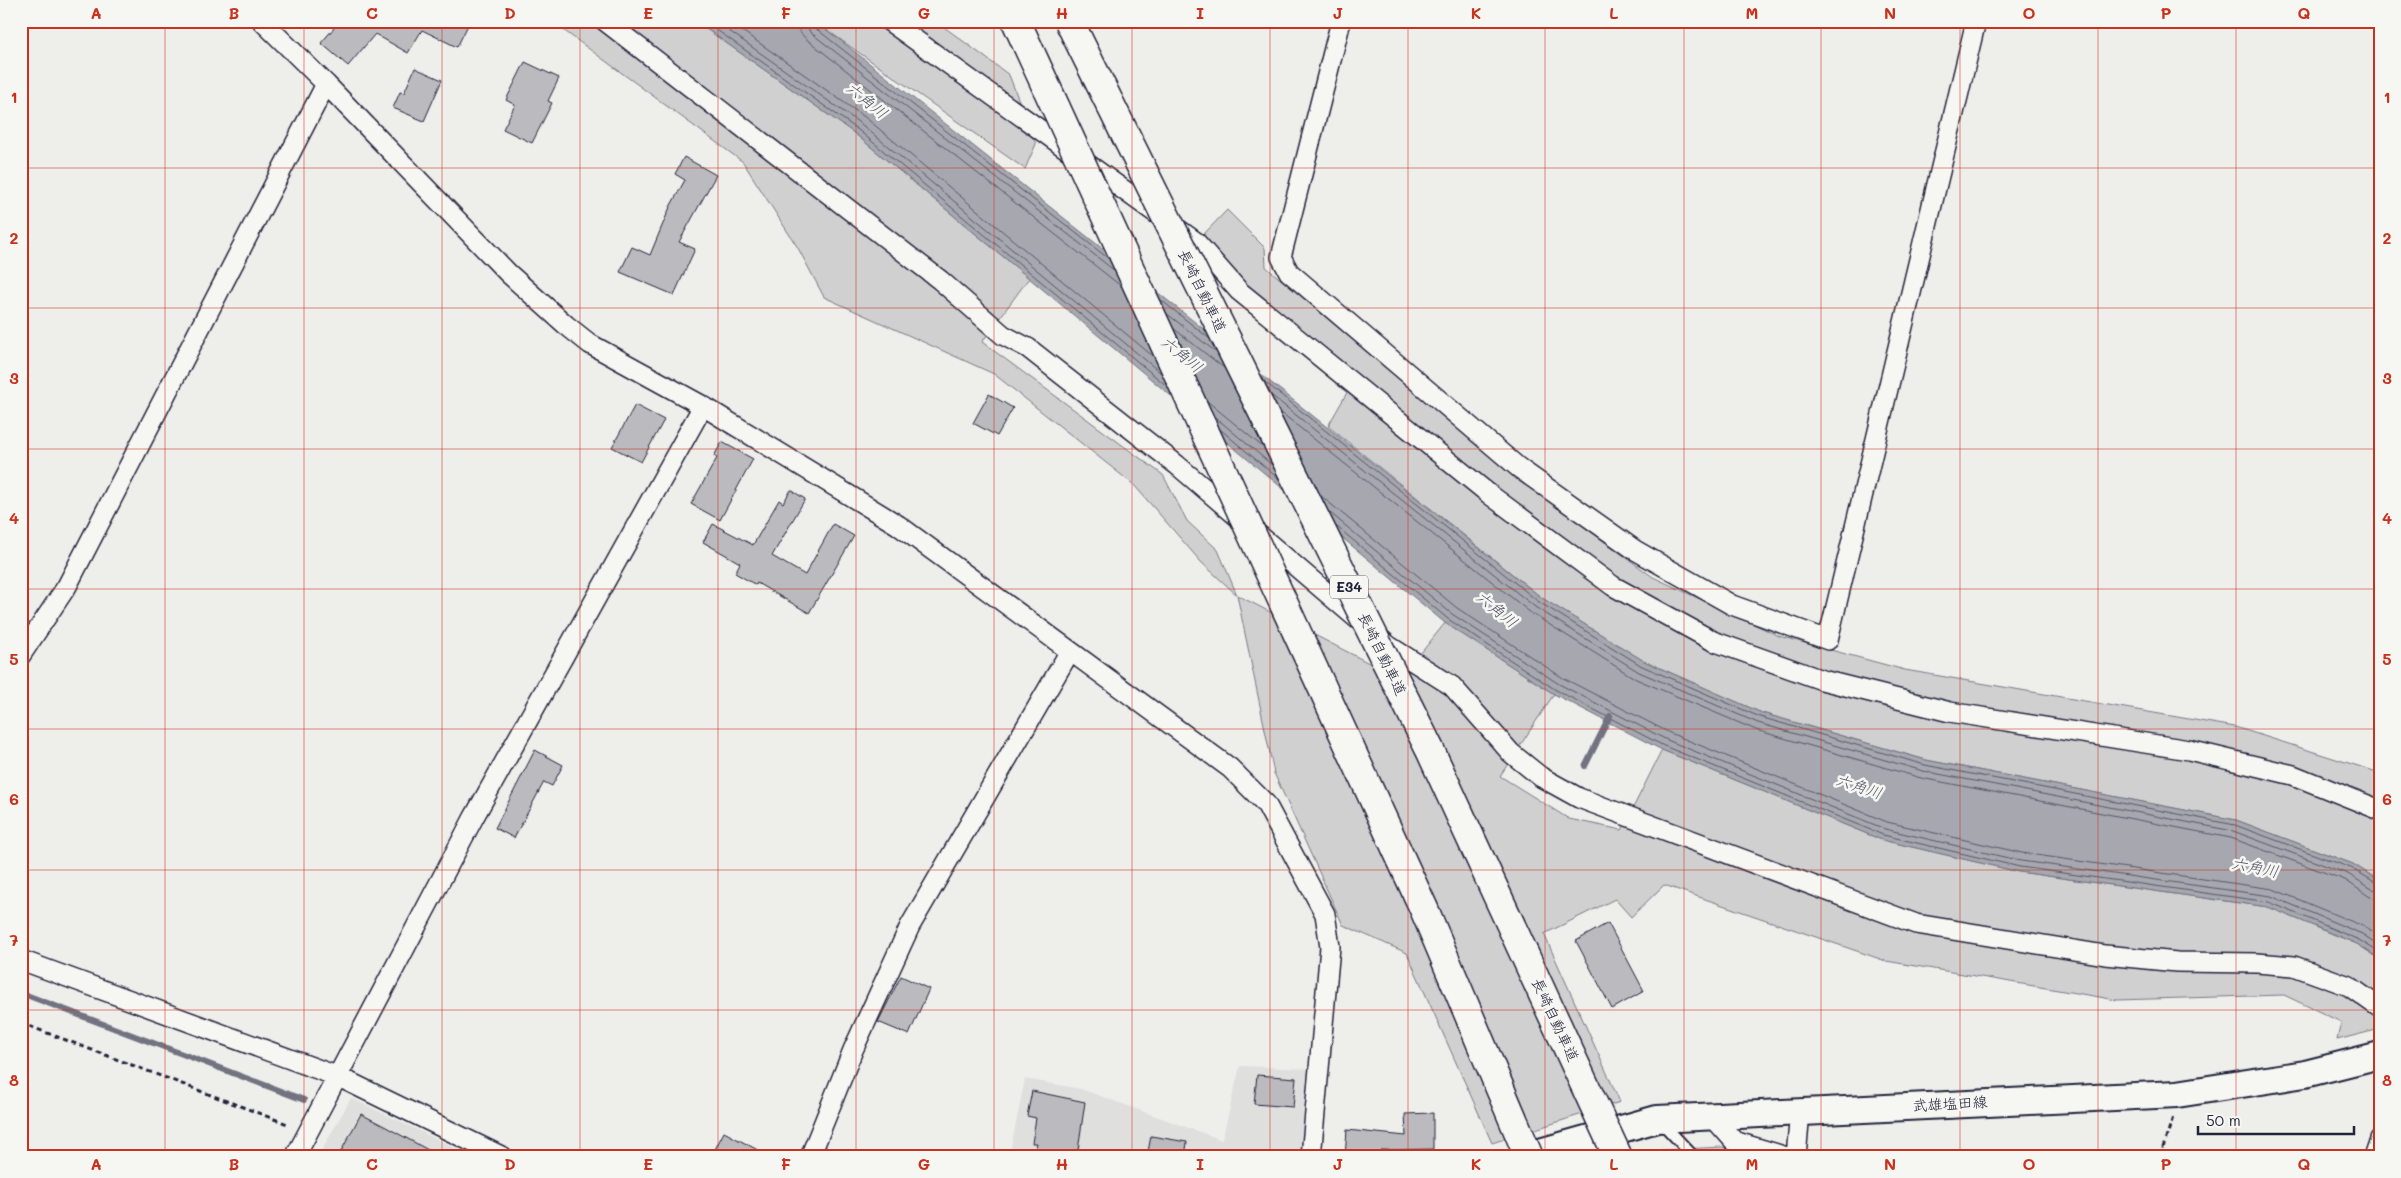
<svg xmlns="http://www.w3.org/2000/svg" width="2401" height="1178" viewBox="0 0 2401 1178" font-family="Mali,'Klee One',sans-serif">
	<rect width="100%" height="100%" fill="#eeeeeb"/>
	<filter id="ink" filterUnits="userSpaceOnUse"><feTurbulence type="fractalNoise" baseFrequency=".02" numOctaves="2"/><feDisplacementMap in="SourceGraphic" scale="10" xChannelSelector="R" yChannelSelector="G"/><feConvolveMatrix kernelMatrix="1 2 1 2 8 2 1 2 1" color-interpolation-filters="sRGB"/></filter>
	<g filter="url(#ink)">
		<path fill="#dfdfde" d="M1240,1066L1311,1069L1301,1157H1009L1025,1079L1081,1089L1222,1140Z
			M351,1098L474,1157H318Z"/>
		<path fill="#d0d0d1" stroke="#797986" d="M551,21H695L854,133L1029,278L982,342L1163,475L1187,521L1218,550L1237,595L1400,679L1445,623L1554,694L1500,776L1569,819L1622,830L1662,750L1882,840L2019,872L2268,907L2357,944L2380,959V1001L2372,1011L2380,1020V1029L2337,1040L2341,1022L2284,995L2117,1000L1886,961L1664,885L1631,917L1615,899L1544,934L1620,1102L1492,1143L1407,953L1343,925L1274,773L1237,595L1201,562L1134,485L994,374L824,297L798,248L743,162Z
			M814,21H936L1009,75L1036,144L1025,169Z
			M1227,210L1265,248L1266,267L1514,476L1653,577L1779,636L1905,670L2235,727L2374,771L2380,774V881L2353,864L2236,820L1926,760L1762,713L1644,661L1542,598L1328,426L1357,375L1243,286L1202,236Z
			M1722,1147L1756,1157H1635L1663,1150Z"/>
		<path fill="#a7a7af" stroke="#727281" d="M695,21H814L840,40L1542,598L1644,661L1762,713L1926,760L2236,820L2353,864L2380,881V959L2357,944L2268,907L2019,872L1882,840L1662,750L1554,694L1445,623L854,133Z"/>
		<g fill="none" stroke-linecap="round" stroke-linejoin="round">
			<path stroke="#575769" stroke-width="1" d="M704,21L857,129L1167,386
				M715,21L861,124L1161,373
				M728,21L866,118L1154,357
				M798,21L799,31L805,38L1121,286
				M805,21L810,32L1115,271
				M812,21L814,27L1109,259
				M1161,300L1210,339
				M1166,313L1216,352
				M1173,328L1224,368
				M1265,382L1539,602L1642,666L1760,717L1925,765L2235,825L2351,868L2380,885
				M1271,395L1535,607L1639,672L1758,723L1923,771L2233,831L2348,874L2372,889L2380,891
				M1207,401L1264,448
				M1279,411L1531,613L1636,679L1756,730L1921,778L2231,838L2345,880L2370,897L2380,899
				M1215,417L1272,465
				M1221,430L1279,479
				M1321,496L1457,608L1563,678L1670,733L1887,822L2022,853L2273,889L2365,927L2380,937
				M1329,512L1452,614L1559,684L1667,740L1885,829L2021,861L2271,896L2362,934L2380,946
				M1336,526L1448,619L1556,690L1664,746L1883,835L2020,867L2269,902L2359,940L2380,953"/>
			<path stroke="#727281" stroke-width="6" d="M1585,766L1610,716
				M21,993L304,1100"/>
		</g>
		<path fill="#bbbbbf" stroke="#22223b" d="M340,21H470L457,47L422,30L408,53L375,34L348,66L321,43Z
			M525,62L559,78L548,101L552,103L532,143L503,129L515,105L506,100Z
			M415,68L442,80L424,121L393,108L400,92L404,93Z
			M684,157L716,175L679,242L695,249L674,295L620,272L632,247L650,255L670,207L685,180L675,174Z
			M989,394L1013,408L997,436L973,423Z
			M635,405L664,420L641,462L612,447Z
			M722,442L753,459L720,520L691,504L717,458L714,456Z
			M791,490L805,499L772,556L805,575L833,524L854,536L809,613L757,583L756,585L735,573L740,563L703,542L713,524L753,545L779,500L783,503Z
			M535,750L563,765L552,786L544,782L514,838L495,828Z
			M1608,923L1644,991L1612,1009L1576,941Z
			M901,976L929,989L909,1035L878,1022Z
			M1257,1075L1296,1078L1293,1107L1254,1104Z
			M1032,1091L1085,1102L1077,1157H1064L1035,1150L1037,1143H1032L1036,1118L1027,1116Z
			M1433,1113V1149L1381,1150V1157H1345L1347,1130L1406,1136L1405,1114Z
			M361,1114L386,1127L441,1157H338Z
			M724,1132L771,1157H711Z
			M1151,1136L1187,1142L1185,1157H1147Z"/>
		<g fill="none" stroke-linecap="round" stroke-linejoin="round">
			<g stroke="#22223b" stroke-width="14">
				<path id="lane" d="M1662,1123L1694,1157"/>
			</g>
			<g stroke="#22223b" stroke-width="22">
				<path id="street" d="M262,21L326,84L508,273L566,325L590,344L703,406L898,525L1230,768L1266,804L1325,914L1330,947L1311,1157
					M605,21L940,280L1003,335L1028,348L1177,465L1389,646L1452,686L1511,753L1541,777L1579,798L1916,924L2105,955L2177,962L2257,963L2294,966L2349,986L2380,1008
					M889,21L1196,242L1239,291L1489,494L1613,586L1713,641L1822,680L1950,712L2189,750L2293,775L2380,810
					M1341,21L1281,257L1289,272L1519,468L1635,550L1732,605L1828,640L1976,21
					M21,655L67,586L326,84
					M21,960L339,1077L503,1157
					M1711,1115L1734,1141L1787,1157
					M295,1157L474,817L703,406
					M810,1157L853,1050L910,926L1070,651
					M1796,1157L1800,1111
					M2374,1157L2380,1139"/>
			</g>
			<g stroke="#22223b" stroke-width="30">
				<path id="secondary" d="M1522,1157L1657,1119L2177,1094L2305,1074L2380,1055"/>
			</g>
			<path stroke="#22223b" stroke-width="3" stroke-dasharray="5 4" stroke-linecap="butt" d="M21,1023L290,1125
				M2160,1157L2173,1117"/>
			<use href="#lane" stroke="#f6f6f2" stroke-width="10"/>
			<use href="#street" stroke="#f6f6f2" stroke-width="19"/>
			<use href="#secondary" stroke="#f6f6f2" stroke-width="26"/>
			<g stroke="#22223b" stroke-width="31" stroke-linecap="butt">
				<path id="highway-bridge" d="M1016,21L1424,909L1529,1157
					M1069,21L1430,750L1618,1157"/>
			</g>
			<use href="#highway-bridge" stroke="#f6f6f2" stroke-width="28"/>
		</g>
	</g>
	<path fill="none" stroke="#c8321e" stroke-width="1" stroke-opacity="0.55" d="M165,21V1157M304,21V1157M442,21V1157M580,21V1157M718,21V1157M856,21V1157M994,21V1157M1132,21V1157M1270,21V1157M1408,21V1157M1545,21V1157M1684,21V1157M1821,21V1157M1960,21V1157M2098,21V1157M2236,21V1157M21,168H2380M21,308H2380M21,449H2380M21,589H2380M21,729H2380M21,870H2380M21,1010H2380"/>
	<g text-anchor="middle" stroke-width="5" stroke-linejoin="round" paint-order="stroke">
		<rect fill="#f6f6f2" stroke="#626272" stroke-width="1" x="1330" y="575.5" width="38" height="23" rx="4"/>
		<g font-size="14" font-weight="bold" fill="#22223b">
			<text x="1349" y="592">E34</text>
		</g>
		<g font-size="15" fill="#22223b" stroke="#f6f6f2">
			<text transform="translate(1202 291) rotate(64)" y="5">長崎自動車道</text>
			<text transform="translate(1382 654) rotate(64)" y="5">長崎自動車道</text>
			<text transform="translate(1555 1020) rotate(65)" y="5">長崎自動車道</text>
			<text transform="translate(1950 1104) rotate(-3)" y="5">武雄塩田線</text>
		</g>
		<g font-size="16" font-style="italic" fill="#575769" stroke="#f6f6f2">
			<text transform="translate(867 100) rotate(39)" y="6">六角川</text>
			<text transform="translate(1182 354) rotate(39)" y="6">六角川</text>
			<text transform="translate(1497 609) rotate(39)" y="6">六角川</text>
			<text transform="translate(1859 786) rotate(18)" y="6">六角川</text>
			<text transform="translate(2255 867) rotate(11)" y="6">六角川</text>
		</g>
	</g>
	<rect width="2401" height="1178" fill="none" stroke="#f6f6f2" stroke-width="55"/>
	<path d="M2198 1126v8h156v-8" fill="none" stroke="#22223b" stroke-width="2.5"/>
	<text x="2206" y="1126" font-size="15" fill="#22223b" stroke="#f6f6f2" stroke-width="4" paint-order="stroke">50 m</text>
	<rect x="28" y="28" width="2346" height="1122" fill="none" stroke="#c8321e" stroke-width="2"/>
	<g font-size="16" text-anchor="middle" font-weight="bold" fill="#c8321e">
		<text x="96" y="19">A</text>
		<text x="234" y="19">B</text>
		<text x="372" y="19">C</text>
		<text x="510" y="19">D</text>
		<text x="648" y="19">E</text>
		<text x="786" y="19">F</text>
		<text x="924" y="19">G</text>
		<text x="1062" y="19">H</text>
		<text x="1200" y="19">I</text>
		<text x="1338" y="19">J</text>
		<text x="1476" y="19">K</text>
		<text x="1614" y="19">L</text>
		<text x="1752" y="19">M</text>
		<text x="1890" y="19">N</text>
		<text x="2029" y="19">O</text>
		<text x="2166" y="19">P</text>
		<text x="2304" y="19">Q</text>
		<text x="14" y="103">1</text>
		<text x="2387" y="103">1</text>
		<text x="14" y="244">2</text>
		<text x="2387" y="244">2</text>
		<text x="14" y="384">3</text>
		<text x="2387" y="384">3</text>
		<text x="14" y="524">4</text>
		<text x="2387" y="524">4</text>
		<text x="14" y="665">5</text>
		<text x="2387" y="665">5</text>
		<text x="14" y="805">6</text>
		<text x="2387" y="805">6</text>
		<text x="14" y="946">7</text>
		<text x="2387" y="946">7</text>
		<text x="14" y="1086">8</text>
		<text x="2387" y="1086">8</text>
		<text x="96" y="1170">A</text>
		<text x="234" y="1170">B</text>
		<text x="372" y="1170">C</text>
		<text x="510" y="1170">D</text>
		<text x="648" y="1170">E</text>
		<text x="786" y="1170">F</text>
		<text x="924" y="1170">G</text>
		<text x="1062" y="1170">H</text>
		<text x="1200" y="1170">I</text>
		<text x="1338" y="1170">J</text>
		<text x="1476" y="1170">K</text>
		<text x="1614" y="1170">L</text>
		<text x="1752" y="1170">M</text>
		<text x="1890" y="1170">N</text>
		<text x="2029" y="1170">O</text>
		<text x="2166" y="1170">P</text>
		<text x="2304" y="1170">Q</text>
	</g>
</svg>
